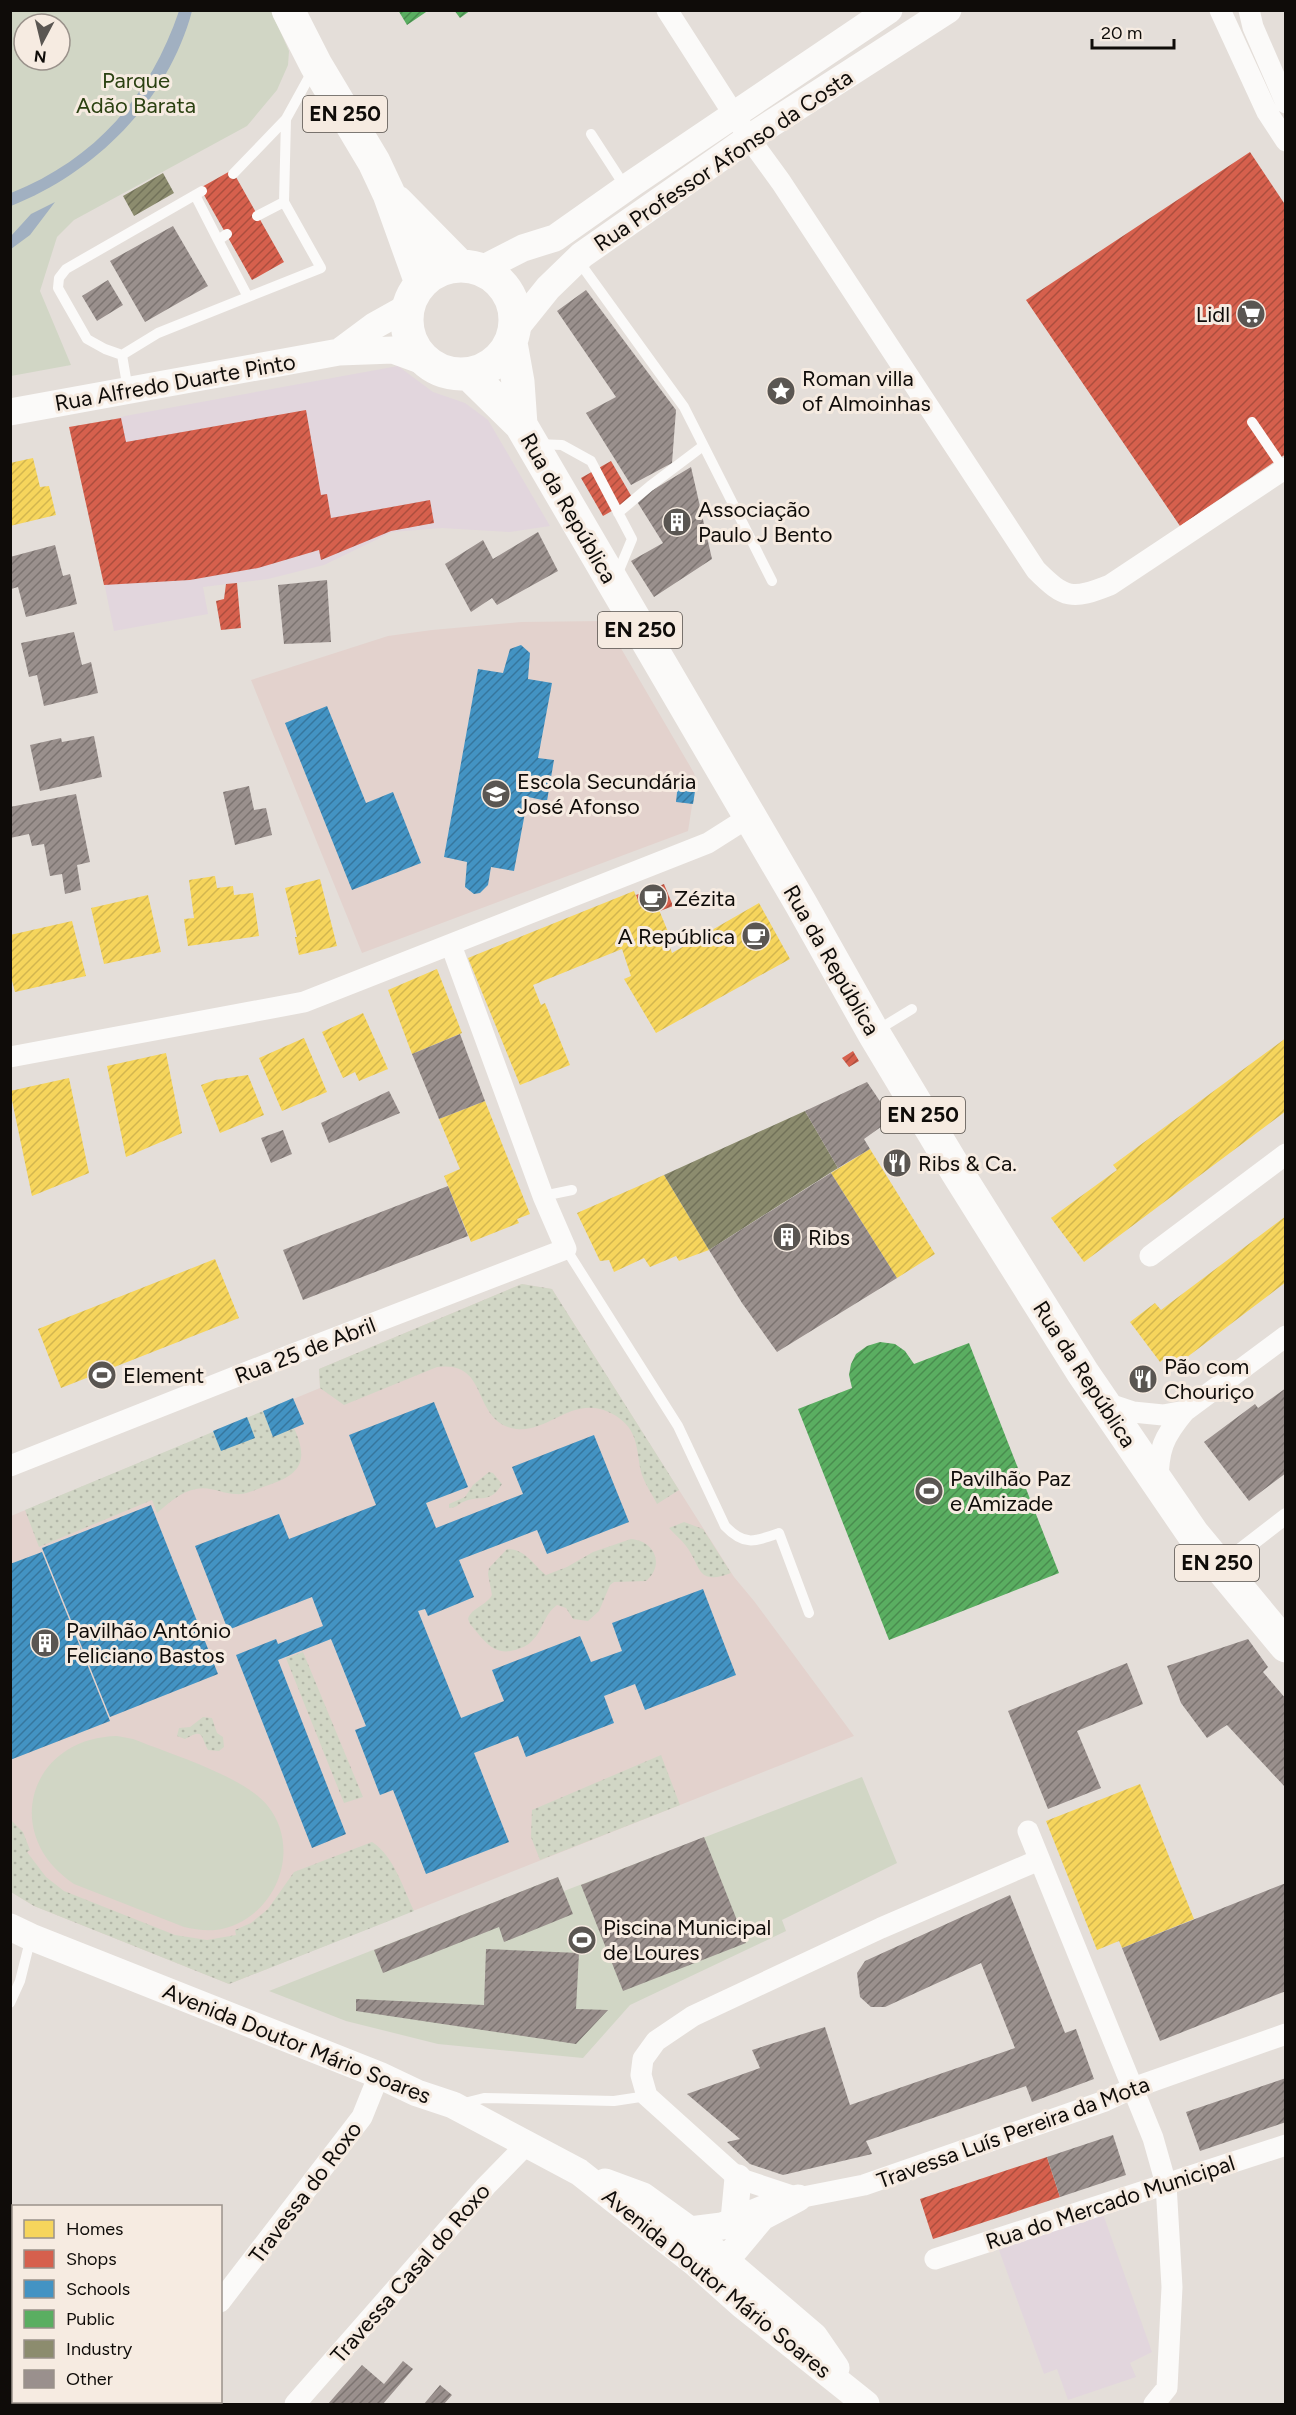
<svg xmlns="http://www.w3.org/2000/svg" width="1296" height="2415" viewBox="0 0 1296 2415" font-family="Figtree,sans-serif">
	<defs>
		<pattern id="grass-dots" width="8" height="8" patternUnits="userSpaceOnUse" patternTransform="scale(1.5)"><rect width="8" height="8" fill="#d1d6c5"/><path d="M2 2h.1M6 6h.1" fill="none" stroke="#b2b6a8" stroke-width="1.8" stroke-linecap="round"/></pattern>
		<pattern id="homes-hatch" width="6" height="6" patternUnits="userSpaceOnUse" patternTransform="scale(1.5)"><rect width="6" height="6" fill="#f6d55c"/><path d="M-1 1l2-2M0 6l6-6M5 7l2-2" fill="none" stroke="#d2b64f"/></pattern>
		<pattern id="shops-hatch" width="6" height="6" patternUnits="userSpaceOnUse" patternTransform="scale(1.5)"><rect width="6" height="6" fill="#d6604d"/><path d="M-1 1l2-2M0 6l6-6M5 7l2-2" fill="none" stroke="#ac4e3e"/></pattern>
		<pattern id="schools-hatch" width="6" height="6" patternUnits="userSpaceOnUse" patternTransform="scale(1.5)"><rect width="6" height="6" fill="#4393c3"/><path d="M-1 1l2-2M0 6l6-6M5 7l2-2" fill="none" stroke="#36769d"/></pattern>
		<pattern id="public-hatch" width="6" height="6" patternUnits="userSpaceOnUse" patternTransform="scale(1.5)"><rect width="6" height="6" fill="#5aae61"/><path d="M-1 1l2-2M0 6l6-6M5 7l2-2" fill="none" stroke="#498c4e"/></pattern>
		<pattern id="industry-hatch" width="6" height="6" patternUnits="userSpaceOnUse" patternTransform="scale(1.5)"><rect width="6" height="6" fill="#8c8c6e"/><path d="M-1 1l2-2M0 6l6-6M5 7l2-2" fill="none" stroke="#717159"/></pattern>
		<pattern id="building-hatch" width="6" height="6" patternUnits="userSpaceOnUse" patternTransform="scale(1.5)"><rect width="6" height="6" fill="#9a908d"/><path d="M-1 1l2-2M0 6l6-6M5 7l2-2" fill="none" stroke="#7c7471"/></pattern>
	</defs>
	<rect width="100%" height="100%" fill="#e4ded9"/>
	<path fill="#e2d6dd" d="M398,366L433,392L465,403L488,420L550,526L510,532L442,528L392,532L324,565L268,579L203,587L208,614L114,631L73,431L125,416Z
		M1103,2214L1152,2352L1130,2363L1136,2377L1068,2400L1057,2369L1044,2374L999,2250L1009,2245Z"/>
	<path fill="#e3d2cd" d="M605,621L694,773L696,780L688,831L362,953L251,680L388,636L432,630L521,622Z
		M522,1284L552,1289L734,1577L754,1601L854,1736L229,1984L34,1906L11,1892V1516L320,1388L319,1369Z"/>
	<path fill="url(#grass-dots)" d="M522,1284L552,1289L679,1490L657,1504C652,1494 646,1486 642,1475C636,1454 640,1433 619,1418C574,1387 549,1438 511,1428C471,1416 489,1360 437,1367L344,1405L320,1388L319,1369Z
		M263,1411L273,1436L294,1428C311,1465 297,1476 263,1487C255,1490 245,1495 236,1494C222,1494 211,1486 196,1489C180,1492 169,1503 157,1513L152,1500L39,1547L25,1510Z
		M489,1472L493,1473L502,1484C490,1505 480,1494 463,1502C457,1505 456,1508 449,1508V1504L465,1497L473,1485Z
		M684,1522L703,1529L731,1573C696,1586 702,1567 686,1546C681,1539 674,1534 669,1528Z
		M631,1539C655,1541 665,1565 646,1581L614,1582L610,1585L599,1611L588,1621L573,1619L566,1608L557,1605C546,1613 544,1624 537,1635C532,1642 526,1647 518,1649C494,1658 484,1640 470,1624L468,1619C471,1608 486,1606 492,1595L488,1574L489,1568L507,1549C526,1549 533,1565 546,1575L567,1567L593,1552Z
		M303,1652L363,1797L344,1803L286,1658Z
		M203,1717L212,1718L217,1733L223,1737L224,1747L219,1751L208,1750C200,1735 204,1728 185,1739L177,1736L179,1728L190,1727Z
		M661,1755L680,1805L540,1860L531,1837L532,1810Z
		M11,1820L23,1832L30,1850L27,1852L46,1877L64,1891L175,1935L207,1940L236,1935L235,1930L251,1923L268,1909L294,1872L372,1842C394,1856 403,1888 414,1911L229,1984L34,1906L11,1892Z"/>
	<path fill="#d1d6c5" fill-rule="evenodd" d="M11,11H271L289,51L288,65L277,90L247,126L74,220L57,237L40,291L71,365L11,376ZM24,24H60V60H24Z
		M117,1736L133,1739C168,1753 245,1777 267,1805C305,1851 273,1923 215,1930C204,1931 194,1929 184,1927L74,1884C0,1835 29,1738 117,1736Z
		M862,1777L897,1863L782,1920L786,1931L630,2005L583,2058L438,2044L346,2021L269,1991L558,1877L564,1891Z"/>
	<path fill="#a1b0c1" d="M179,11H192C168,101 95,173 11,206V193C96,159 150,96 179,11Z
		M55,202L30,235L11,249V236L31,214Z"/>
	<path fill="url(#homes-hatch)" d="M33,458L40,487L49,486L56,515L10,526V463Z
		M215,876L217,888L233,886L234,895L253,893L259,936L188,946L184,919L194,918L189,880Z
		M320,879L337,946L299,955L295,937H297L285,888Z
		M634,891L640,906L655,900L673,944L669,945L672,953L759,903L790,959L656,1033L624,979L631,976L622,949L533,985L541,1005L545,1003L570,1065L520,1085L468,958Z
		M148,895L161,952L104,964L91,908Z
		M72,921L86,976L15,992L10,973V935Z
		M437,969L462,1033L412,1054L388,990Z
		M363,1013L388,1069L359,1081L355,1072L343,1078L322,1032Z
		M304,1038L327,1092L282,1111L259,1058Z
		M1286,1038V1111L1084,1262L1051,1218L1117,1170L1113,1165Z
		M166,1053L182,1133L126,1157L107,1066Z
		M248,1075L264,1115L220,1133L201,1085L215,1080Z
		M69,1078L89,1173L32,1196L10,1091Z
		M485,1101L530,1214L517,1219L519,1223L471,1242L444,1176L460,1169L439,1119Z
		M870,1149L935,1254L897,1278L831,1173Z
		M664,1175L709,1250L679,1261L676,1256L650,1267L644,1258L614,1272L609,1260L600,1261L577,1213Z
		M1286,1216V1282L1174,1367L1166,1357L1160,1362L1130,1322L1155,1303L1161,1310Z
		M215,1259L239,1318L61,1388L38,1329Z
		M1140,1784L1194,1919L1122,1948L1119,1941L1097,1950L1046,1821Z"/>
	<path fill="url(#shops-hatch)" d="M1250,152L1286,206V454L1180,526L1026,300Z
		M232,170L284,262L252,280L200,188Z
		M306,410L321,495L327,494L331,518L430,500L434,523L391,531L321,560L319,550L258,568L190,580L104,585L69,427L121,418L126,442Z
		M611,461L633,499L603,516L581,478Z
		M237,583L241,628L221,630L216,601L224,599L226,584Z
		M664,884L673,906L660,911L655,900L640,906L636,895Z
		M853,1051L859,1061L849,1067L842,1058Z
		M1047,2157L1060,2197L933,2239L920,2199Z"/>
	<path fill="url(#schools-hatch)" d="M521,645L530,653L528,679L552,683L538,758L554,760L547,801L528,797L514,871L491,867L488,885L480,893L474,894L465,887L467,862L444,857L478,669L503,673L510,649Z
		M327,706L366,803L393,792L421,863L352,890L285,723Z
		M678,783L696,785L693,804L676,802Z
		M293,1398L304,1424L273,1437L263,1411Z
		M434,1402L468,1487L426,1503L436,1528L523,1494L512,1467L594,1435L629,1522L547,1554L537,1530L459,1560L474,1597L428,1616L425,1609L418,1611L461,1718L504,1701L492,1670L580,1636L591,1662L622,1651L612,1623L703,1589L736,1675L645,1710L635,1684L604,1696L614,1723L526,1757L518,1736L474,1753L509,1842L426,1874L393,1790L380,1795L355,1730L366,1726L331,1639L278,1660L346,1834L312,1848L236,1655L276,1639L278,1644L323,1626L312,1597L228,1630L195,1546L279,1514L289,1539L376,1505L349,1435Z
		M247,1417L255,1438L221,1451L213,1431Z
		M151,1505L218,1674L110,1717L42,1548Z
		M42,1552L110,1721L10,1760V1564Z"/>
	<path fill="url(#public-hatch)" d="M398,10H429L407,25Z
		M454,10H471L460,18Z
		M880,1342L895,1344L905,1351L914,1364L969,1343L1059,1573L889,1640L798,1409L852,1388L849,1375L851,1364L856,1354L867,1346Z"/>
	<path fill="url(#industry-hatch)" d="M163,173L174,193L134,216L123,196Z
		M805,1111L838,1168L709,1250L664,1175Z"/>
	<path fill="url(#building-hatch)" d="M173,226L208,286L145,322L110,261Z
		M108,280L123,305L97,321L82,296Z
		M586,290L676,410L672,463L631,485L586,413L616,397L557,311Z
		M691,467L712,559L654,597L631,561L663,543L636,500Z
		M538,532L558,571L497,605L492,598L471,612L445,564L483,540L493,559Z
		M55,545L63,576L70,574L77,604L26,617L18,587L11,589L10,587V557Z
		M327,580L331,642L284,644L278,585Z
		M74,632L82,665L91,662L98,693L44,706L37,675L29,677L21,643Z
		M94,736L102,777L40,791L30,745L61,738L62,742Z
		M249,786L254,810L266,808L272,835L235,845L223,792Z
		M76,794L90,862L77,865L81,890L65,894L62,874L50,876L44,844L32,846L29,834L10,838V807Z
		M460,1034L485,1101L439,1119L412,1054Z
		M867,1082L892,1119L864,1139L870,1149L838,1168L805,1111Z
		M389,1091L400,1113L329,1143L321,1123Z
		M283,1130L292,1154L271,1163L261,1138Z
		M831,1173L897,1278L777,1352L742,1303L709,1250Z
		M448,1186L468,1236L303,1300L283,1250Z
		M1286,1388V1473L1249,1501L1204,1442L1255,1404L1258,1408Z
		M1248,1639L1268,1667L1263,1672L1286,1699V1788L1227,1725L1207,1738L1181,1703L1167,1666Z
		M1127,1663L1143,1704L1077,1731L1101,1788L1048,1809L1008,1711Z
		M704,1837L746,1943L623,1991L581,1885Z
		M558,1877L573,1914L504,1942L499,1927L383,1973L374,1950Z
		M1286,1883V1991L1160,2041L1122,1948Z
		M1010,1895L1065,2033L1076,2029L1094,2079L1032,2102L1026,2086L866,2141L872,2154L783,2175L750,2164L727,2142L740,2139L687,2094L760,2068L752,2050L825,2027L850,2105L1015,2048L981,1963L885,2007H871L860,1997L857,1973L865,1961Z
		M486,1949L579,1953L576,2009L608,2010L576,2044L356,2011V1999L484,2005Z
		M1286,2078V2122L1200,2151L1186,2112Z
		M1113,2135L1126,2175L1060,2197L1047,2157Z
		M403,2361L413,2369L383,2404H328L362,2365L384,2384Z
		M440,2385L452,2395L444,2404H424Z
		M172,2402H195L199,2404H169Z"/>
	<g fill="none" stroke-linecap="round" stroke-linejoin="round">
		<path stroke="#fbfaf9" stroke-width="10" d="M591,134L626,188
			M233,174L286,119
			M195,195L218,240
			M257,216L284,202L286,119L313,70
			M577,259L684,407L772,581
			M248,297L321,268L284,202
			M122,355L158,333L248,297L218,240L227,234
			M128,390L122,355L105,349L87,339L58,288L59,278L66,269L202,191
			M1252,422L1284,469
			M537,444L562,445L591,461L632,539L617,575
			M618,513L650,486L703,446
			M876,1031L912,1009
			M543,1196L572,1190
			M566,1249L678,1426L725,1526C744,1546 754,1542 779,1533L809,1613
			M10,2003L20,1981L31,1937
			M460,2104L484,2098L614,2101L647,2096"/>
		<path stroke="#fbfaf9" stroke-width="16" d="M1220,1567L1286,1516"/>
		<path stroke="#fbfaf9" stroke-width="21" d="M667,10L749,138L781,182L1036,570C1065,599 1072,600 1110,585L1286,468
			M1220,10L1267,112L1286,141
			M1249,10L1253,27L1286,103
			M10,1057L304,1002L708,843L749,817
			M1150,1256L1286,1154
			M1103,1402L1133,1412L1163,1415L1185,1411L1286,1336
			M10,1466L288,1356L566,1249L543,1196L451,945
			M1158,1484C1158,1450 1163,1437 1185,1411
			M1028,1831L1153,2138L1166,2184L1172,2287L1167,2388L1154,2404
			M1039,1860L881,1928L693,2016L656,2041L643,2059L641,2075L647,2096L738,2178L798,2198L864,2185L1105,2101L1133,2088L1286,2034
			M935,2259L1286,2145
			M220,2302L362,2117L379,2075
			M142,2404L144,2402
			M295,2404L486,2186L527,2144"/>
		<path stroke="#fbfaf9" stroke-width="27" d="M482,269L523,248L555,238L633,183L889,10
			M515,329L548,288L582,255L749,138L948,10
			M339,352L374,326L408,307
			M10,412L339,352L393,350L426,362
			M10,1927L31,1937L379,2075L417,2093L453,2105L579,2172L696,2264L742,2305L866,2404
			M605,2182L643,2196L690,2230L814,2336L836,2368
			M734,2220L738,2178
			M690,2230L722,2226L768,2207
			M723,2278L726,2260L762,2217L798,2198"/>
		<path stroke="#fbfaf9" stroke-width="33" d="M288,10L316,65L374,162L389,194L421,283
			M397,202L459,265
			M407 320a54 54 0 1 1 108 0a54 54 0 1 1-108 0Z
			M511,343L518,382L521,425
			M470,375L521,425L801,904L873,1032L957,1172L1083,1373L1193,1534L1286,1646"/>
	</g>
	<defs>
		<g id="supermarket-disc" transform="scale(1.5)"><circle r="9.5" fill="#5a5652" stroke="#f6ebe1"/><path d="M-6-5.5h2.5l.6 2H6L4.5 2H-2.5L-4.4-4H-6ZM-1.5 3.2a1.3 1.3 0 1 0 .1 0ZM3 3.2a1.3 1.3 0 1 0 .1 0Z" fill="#fff"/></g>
		<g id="sight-disc" transform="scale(1.5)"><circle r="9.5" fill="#5a5652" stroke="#f6ebe1"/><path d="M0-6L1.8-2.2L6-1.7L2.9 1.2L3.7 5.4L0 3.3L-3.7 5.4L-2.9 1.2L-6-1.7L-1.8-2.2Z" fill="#fff"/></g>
		<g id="building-disc" transform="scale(1.5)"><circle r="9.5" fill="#5a5652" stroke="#f6ebe1"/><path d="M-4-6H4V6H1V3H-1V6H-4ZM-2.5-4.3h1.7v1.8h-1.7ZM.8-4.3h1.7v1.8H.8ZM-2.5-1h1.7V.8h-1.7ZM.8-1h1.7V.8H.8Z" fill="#fff"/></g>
		<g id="school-disc" transform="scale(1.5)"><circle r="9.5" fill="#5a5652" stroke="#f6ebe1"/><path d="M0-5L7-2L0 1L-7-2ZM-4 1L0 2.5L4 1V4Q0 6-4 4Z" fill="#fff"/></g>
		<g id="cafe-disc" transform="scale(1.5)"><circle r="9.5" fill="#5a5652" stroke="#f6ebe1"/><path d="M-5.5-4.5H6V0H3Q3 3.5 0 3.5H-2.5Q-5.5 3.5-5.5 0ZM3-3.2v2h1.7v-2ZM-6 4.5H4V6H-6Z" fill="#fff"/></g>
		<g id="restaurant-disc" transform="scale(1.5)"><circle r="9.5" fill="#5a5652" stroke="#f6ebe1"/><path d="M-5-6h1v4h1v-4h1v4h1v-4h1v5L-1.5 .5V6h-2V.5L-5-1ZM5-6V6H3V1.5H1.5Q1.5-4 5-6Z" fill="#fff"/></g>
		<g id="stadium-disc" transform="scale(1.5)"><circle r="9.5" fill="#5a5652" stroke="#f6ebe1"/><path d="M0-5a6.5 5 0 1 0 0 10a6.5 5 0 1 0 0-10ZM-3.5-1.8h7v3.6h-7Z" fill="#fff"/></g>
	</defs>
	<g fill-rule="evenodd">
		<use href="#supermarket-disc" x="1251" y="314"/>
		<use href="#sight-disc" x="781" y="391"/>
		<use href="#building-disc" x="677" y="522"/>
		<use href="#school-disc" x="496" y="794"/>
		<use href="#cafe-disc" x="653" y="898"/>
		<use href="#cafe-disc" x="756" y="936"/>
		<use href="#restaurant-disc" x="897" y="1163"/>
		<use href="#building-disc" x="787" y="1237"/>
		<use href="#stadium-disc" x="102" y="1375"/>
		<use href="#restaurant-disc" x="1143" y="1379"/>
		<use href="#stadium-disc" x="929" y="1491"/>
		<use href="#building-disc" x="45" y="1643"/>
		<use href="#stadium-disc" x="582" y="1940"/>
	</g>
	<g text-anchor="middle" stroke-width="6" stroke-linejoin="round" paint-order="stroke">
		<g fill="#f6ebe1" stroke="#544f4a" stroke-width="1.5">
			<rect x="303" y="96" width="84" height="36" rx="4.5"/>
			<rect x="598" y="612" width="84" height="36" rx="4.5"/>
			<rect x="881" y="1097" width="84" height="36" rx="4.5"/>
			<rect x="1175" y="1545" width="84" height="36" rx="4.5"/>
		</g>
		<g font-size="21" font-weight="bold" fill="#0f0c09">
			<text x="345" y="121">EN 250</text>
			<text x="640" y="637">EN 250</text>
			<text x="923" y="1122">EN 250</text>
			<text x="1217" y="1570">EN 250</text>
		</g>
		<g font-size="22" fill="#2b4111" stroke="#f6ebe1">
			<text x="136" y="88">Parque<tspan x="136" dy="25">Adão Barata</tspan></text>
		</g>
		<g font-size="22" fill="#0f0c09" stroke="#f6ebe1">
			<text transform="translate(723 160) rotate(-34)" y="8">Rua Professor Afonso da Costa</text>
			<text transform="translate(175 382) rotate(-10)" y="8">Rua Alfredo Duarte Pinto</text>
			<text transform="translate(569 508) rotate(60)" y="8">Rua da República</text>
			<text transform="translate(832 960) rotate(60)" y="8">Rua da República</text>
			<text transform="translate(305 1350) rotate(-21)" y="8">Rua 25 de Abril</text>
			<text transform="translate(1085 1374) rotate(57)" y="8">Rua da República</text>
			<text transform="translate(297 2043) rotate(22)" y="8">Avenida Doutor Mário Soares</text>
			<text transform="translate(1013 2132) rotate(-20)" y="8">Travessa Luís Pereira da Mota</text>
			<text transform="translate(305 2192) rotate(-53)" y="8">Travessa do Roxo</text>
			<text transform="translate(1110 2202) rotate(-18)" y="8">Rua do Mercado Municipal</text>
			<text transform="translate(410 2273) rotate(-49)" y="8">Travessa Casal do Roxo</text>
			<text transform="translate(717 2283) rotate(39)" y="8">Avenida Doutor Mário Soares</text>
		</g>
		<g font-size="22" fill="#0f0c09" stroke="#f6ebe1" text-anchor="start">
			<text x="1230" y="322" text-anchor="end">Lidl</text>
			<text x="802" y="386">Roman villa<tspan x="802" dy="25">of Almoinhas</tspan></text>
			<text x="698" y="517">Associação<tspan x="698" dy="25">Paulo J Bento</tspan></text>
			<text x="517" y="789">Escola Secundária<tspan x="517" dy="25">José Afonso</tspan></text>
			<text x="674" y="906">Zézita</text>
			<text x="735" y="944" text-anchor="end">A República</text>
			<text x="918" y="1171">Ribs &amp; Ca.</text>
			<text x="808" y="1245">Ribs</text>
			<text x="1164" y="1374">Pão com<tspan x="1164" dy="25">Chouriço</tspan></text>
			<text x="123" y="1383">Element</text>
			<text x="950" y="1486">Pavilhão Paz<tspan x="950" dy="25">e Amizade</tspan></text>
			<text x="66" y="1638">Pavilhão António<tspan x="66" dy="25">Feliciano Bastos</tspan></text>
			<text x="603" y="1935">Piscina Municipal<tspan x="603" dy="25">de Loures</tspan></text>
		</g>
	</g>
	<rect width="1296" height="2415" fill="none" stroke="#0f0c09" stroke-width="24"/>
	<rect x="12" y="2205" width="210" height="198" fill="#f6ebe1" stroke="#9a928b" stroke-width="1.5"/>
	<rect x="24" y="2220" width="30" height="18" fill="#f6d55c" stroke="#9a928b" stroke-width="1.5"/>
	<text x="66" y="2235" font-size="18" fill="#0f0c09">Homes</text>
	<rect x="24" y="2250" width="30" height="18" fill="#d6604d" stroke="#9a928b" stroke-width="1.5"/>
	<text x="66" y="2265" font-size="18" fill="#0f0c09">Shops</text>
	<rect x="24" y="2280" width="30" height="18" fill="#4393c3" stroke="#9a928b" stroke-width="1.5"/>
	<text x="66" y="2295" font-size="18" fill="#0f0c09">Schools</text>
	<rect x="24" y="2310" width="30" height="18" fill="#5aae61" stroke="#9a928b" stroke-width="1.5"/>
	<text x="66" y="2325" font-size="18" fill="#0f0c09">Public</text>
	<rect x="24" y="2340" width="30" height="18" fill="#8c8c6e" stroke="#9a928b" stroke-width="1.5"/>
	<text x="66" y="2355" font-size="18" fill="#0f0c09">Industry</text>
	<rect x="24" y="2370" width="30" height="18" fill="#9a908d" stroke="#9a928b" stroke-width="1.5"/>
	<text x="66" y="2385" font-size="18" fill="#0f0c09">Other</text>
	<g transform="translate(42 42) rotate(187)"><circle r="28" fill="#f6ebe1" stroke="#9a928b" stroke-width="1.5"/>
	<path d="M0-4.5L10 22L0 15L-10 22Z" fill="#5a5652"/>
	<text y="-9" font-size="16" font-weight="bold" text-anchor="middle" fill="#0f0c09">N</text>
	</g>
	<path d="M1092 39v9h82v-9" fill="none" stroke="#0f0c09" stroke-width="3"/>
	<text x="1101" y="39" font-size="18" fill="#0f0c09" stroke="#f6ebe1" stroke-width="4.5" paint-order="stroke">20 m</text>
</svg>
